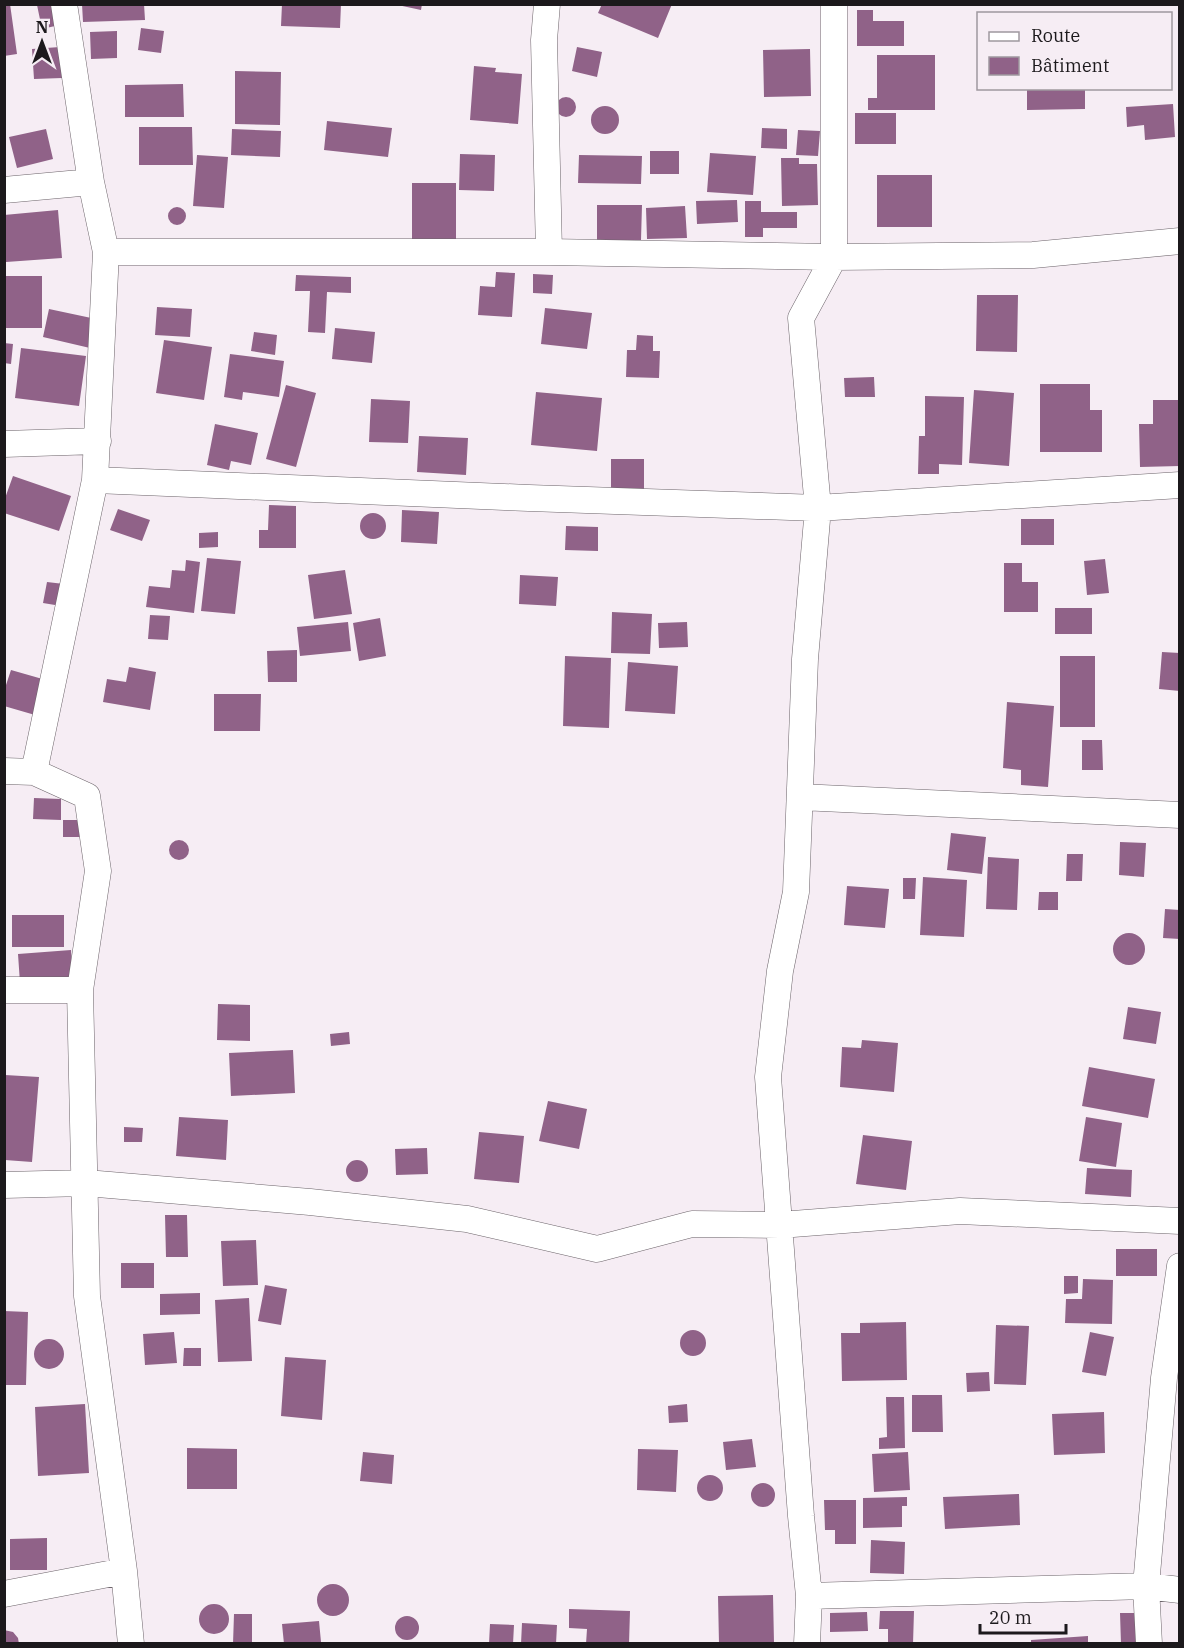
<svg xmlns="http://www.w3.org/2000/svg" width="1184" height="1648" viewBox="0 0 1184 1648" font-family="'IBM Plex Serif',serif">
	<rect width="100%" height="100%" fill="#f6edf4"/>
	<path fill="#906288" d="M4,4H10L17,54L4,56Z
		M51,4L55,26L42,29L37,5Z
		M82,4H144L145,20L83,22Z
		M282,4H341L340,28L281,26Z
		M393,4H422L421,10Z
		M602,4H672L658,38L598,13Z
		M857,10H873V21H904V46H857Z
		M141,28L164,31L161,53L138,50Z
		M117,31V58L91,59L90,32Z
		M60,47L62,78L34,79L32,49Z
		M577,47L602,52L597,77L572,71Z
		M810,49L811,96L764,97L763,50Z
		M877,55H935V110H868V98H877Z
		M474,66L496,68L495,72L522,74L518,124L470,120Z
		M235,71L281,72L280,125L235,124Z
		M183,84L184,117H125V85Z
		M1027,88H1085V109L1027,110Z
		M556 107a10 10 0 1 1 20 0a10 10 0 1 1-20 0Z
		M1173,104L1175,137L1145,140L1144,125L1127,127L1126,107Z
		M591 120a14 14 0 1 1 28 0a14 14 0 1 1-28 0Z
		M855,113H896V144H855Z
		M327,121L392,128L388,157L324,150Z
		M139,127H192L193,165H139Z
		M762,128L787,129V149L761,148Z
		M46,129L53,159L17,168L9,137Z
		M232,129L281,131L280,157L231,155Z
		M798,130L820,131L818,156L796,155Z
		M650,151H679V174H650Z
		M710,153L756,156L753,195L707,192Z
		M460,154L495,155L494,191L459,190Z
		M197,155L228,157L224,208L193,206Z
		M579,155L642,156L641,184L578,183Z
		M781,158H799V164H817L818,205L782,206Z
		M877,175H932V227H877Z
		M412,183H456V241H412Z
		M737,200L738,222L697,224L696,201Z
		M745,201H761V212H797V228H763V237H745Z
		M597,205H642L641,240H597Z
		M685,206L687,238L647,239L646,208Z
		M168 216a9 9 0 1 1 18 0a9 9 0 1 1-18 0Z
		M58,210L62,258L6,262L4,215Z
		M496,272L515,273L512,317L478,315L480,286L495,287Z
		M533,274L553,275L552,294L533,293Z
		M296,275L351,277V293L327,292L325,333L308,332L310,291H295Z
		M4,276H42V328H4Z
		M977,295H1018L1017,352L976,351Z
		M157,307L192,309L190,337L155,335Z
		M545,308L592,313L587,349L541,344Z
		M49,309L96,319L90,348L43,337Z
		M335,328L375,332L372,363L332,359Z
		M254,332L277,335L275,355L251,351Z
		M637,335L653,336V351H660L659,378L626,377L627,350H636Z
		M164,340L212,347L204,400L156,393Z
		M4,343L13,344L11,364L4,363Z
		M21,348L86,356L79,406L15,398Z
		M230,354L284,361L279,397L243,392L242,400L224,397Z
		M874,377L875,397H845L844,378Z
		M1040,384H1090V410H1102V452H1040Z
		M286,385L316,393L296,467L266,459Z
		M974,390L1014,393L1009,466L969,463Z
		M536,392L602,398L597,451L531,445Z
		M925,396L964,397L962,465L939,464V474H918L919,436H925Z
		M371,399L410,401L408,443L369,442Z
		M1153,400H1180V466L1140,467L1139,424H1153Z
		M215,424L258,433L251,465L231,461L229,470L207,465Z
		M419,436L468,438L466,475L417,472Z
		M611,459H644V490H611Z
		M13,476L71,496L59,531L4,513V501Z
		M269,505L296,506V548H259V530H268Z
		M118,509L150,520L142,541L110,530Z
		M402,510L439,512L437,544L401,542Z
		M360 526a13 13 0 1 1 26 0a13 13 0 1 1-26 0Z
		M1021,519H1054V545H1021Z
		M566,526L598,527V551L565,550Z
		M218,532V547L199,548V533Z
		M207,558L241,561L235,614L201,611Z
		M1105,559L1109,593L1087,595L1084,561Z
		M186,560L200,562L194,613L146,607L149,586L170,588L172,570L185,571Z
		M1004,563H1022V582H1038V612H1004Z
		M345,570L352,614L314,619L308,575Z
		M520,575L558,577L556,606L519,604Z
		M47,582L64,584L61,606L43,603Z
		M1055,608H1092V634H1055Z
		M612,612L652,614L650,654L611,653Z
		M150,615L170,616L168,640L148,639Z
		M380,618L386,656L359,661L353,623Z
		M348,622L351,651L300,656L297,627Z
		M687,622L688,647L659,648L658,623Z
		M297,650V682H268L267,651Z
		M1162,652L1180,653V691L1159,689Z
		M565,656L611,658L609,728L563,726Z
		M1060,656H1095V727H1060Z
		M628,662L678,666L675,714L625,711Z
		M129,667L156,672L150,710L103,702L107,679L126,682Z
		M11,670L46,680L35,715L4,706V691Z
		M214,694H261L260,731H214Z
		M1007,702L1054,706L1048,787L1021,785V770L1003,768Z
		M1082,740H1102L1103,770H1082Z
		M34,798L61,799V820L33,819Z
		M63,820H80V837H63Z
		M951,833L986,837L982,874L947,870Z
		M169 850a10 10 0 1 1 20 0a10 10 0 1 1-20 0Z
		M1120,842L1146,843L1144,877L1119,875Z
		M1067,854H1083L1082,881H1066Z
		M988,857L1019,859L1017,910L986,909Z
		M923,877L967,880L964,937L920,935Z
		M903,878H916L915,899H903Z
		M847,886L889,889L885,928L844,925Z
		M1039,892H1058V910H1038Z
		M1165,909L1180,910V939L1163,938Z
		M12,915H64V947H12Z
		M1113 949a16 16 0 1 1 32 0a16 16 0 1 1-32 0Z
		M71,950L73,980L20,983L18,954Z
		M218,1004L250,1005V1041L217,1040Z
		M1128,1007L1161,1012L1156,1044L1123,1039Z
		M349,1032L350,1044L331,1046L330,1034Z
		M862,1040L898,1043L894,1092L840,1087L842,1047L861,1048Z
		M293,1050L295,1093L231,1096L229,1053Z
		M1089,1067L1155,1079L1148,1118L1082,1106Z
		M5,1075L39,1077L32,1162L5,1160Z
		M548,1101L587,1109L579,1149L539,1141Z
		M179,1117L228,1120L226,1160L176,1156Z
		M1086,1117L1122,1123L1116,1167L1079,1161Z
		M124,1127L143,1128L142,1142H124Z
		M479,1132L524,1136L519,1183L474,1179Z
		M863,1135L912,1141L906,1190L856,1184Z
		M427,1148L428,1174L396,1175L395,1149Z
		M346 1171a11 11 0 1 1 22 0a11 11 0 1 1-22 0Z
		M1087,1168L1132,1170L1131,1197L1085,1194Z
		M165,1215H187L188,1257H166Z
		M256,1240L258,1285L223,1286L221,1241Z
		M1116,1249H1157V1276H1116Z
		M121,1263H154V1288H121Z
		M1064,1276H1078V1293L1064,1294Z
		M1083,1279L1113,1280L1112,1324L1065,1323L1066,1299H1082Z
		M265,1285L287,1289L281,1325L258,1321Z
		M200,1293V1314L160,1315V1294Z
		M249,1298L252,1361L218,1362L215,1300Z
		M4,1311L28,1312L26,1385H4Z
		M906,1322L907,1380L842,1381L841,1333H860V1323Z
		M996,1325L1029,1326L1026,1385L994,1384Z
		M680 1343a13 13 0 1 1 26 0a13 13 0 1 1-26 0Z
		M174,1332L177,1363L145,1365L143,1334Z
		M1090,1332L1114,1337L1106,1376L1082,1372Z
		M34 1354a15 15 0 1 1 30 0a15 15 0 1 1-30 0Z
		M184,1348H201V1366H183Z
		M285,1357L326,1360L322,1420L281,1416Z
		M989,1372L990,1391L967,1392L966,1373Z
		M912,1395H942L943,1432H912Z
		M886,1397H904L905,1448L879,1449V1438L887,1437Z
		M85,1404L89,1473L38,1476L35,1407Z
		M687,1404L688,1422L669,1423L668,1406Z
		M1104,1412L1105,1453L1054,1455L1052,1414Z
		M752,1439L756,1467L726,1470L723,1442Z
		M187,1448L237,1449V1489H187Z
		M638,1449L678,1450L676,1492L637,1490Z
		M363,1452L394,1455L392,1484L360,1481Z
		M908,1452L910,1490L874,1492L872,1454Z
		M697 1488a13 13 0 1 1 26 0a13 13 0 1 1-26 0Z
		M751 1495a12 12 0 1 1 24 0a12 12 0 1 1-24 0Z
		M1019,1494L1020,1525L945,1529L943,1497Z
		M907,1497V1506H902V1527L863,1528V1498Z
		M824,1500H856V1544H835V1530H825Z
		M47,1538V1570H10V1539Z
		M871,1540L905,1542L904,1574L870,1573Z
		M317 1600a16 16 0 1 1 32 0a16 16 0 1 1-32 0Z
		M773,1595L774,1643L719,1644L718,1596Z
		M199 1619a15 15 0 1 1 30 0a15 15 0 1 1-30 0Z
		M569,1609L630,1611L629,1644H586L587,1629L569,1628Z
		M880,1611H914L913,1644H888V1629H879Z
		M867,1612L868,1631L830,1632V1613Z
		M1120,1613H1140L1141,1644H1121Z
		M234,1614H252V1644H233Z
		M395 1628a12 12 0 1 1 24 0a12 12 0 1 1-24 0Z
		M319,1621L321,1642L284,1644L282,1624Z
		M522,1623L557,1625L556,1644H521Z
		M490,1624L514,1625L513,1644H489Z
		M4,1630L13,1632L18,1638L19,1644H4Z
		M1088,1636V1644H1031V1640Z"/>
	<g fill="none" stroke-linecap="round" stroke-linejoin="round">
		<g stroke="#6c646a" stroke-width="27">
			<path id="minor" d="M547,4L544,40L549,252
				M4,190L91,182
				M106,252H549L834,257L1033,255L1180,241
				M4,444L98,441
				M95,480L529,498L818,508L1180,485
				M4,771L34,772L87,796L98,871L80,990L87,1296L124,1571L131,1644
				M34,772L95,480L106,252L91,182L64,4
				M800,797L1180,815
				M4,990H80
				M4,1185L86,1183L310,1202L467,1219L597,1249L692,1224L780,1225L960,1211L1180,1221
				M4,1594L124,1571
				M809,1596L1146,1586L1180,1590
				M807,1644L809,1596L801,1516L768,1077L780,971L796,892L805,659L818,508L801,318L834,257V4
				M1149,1644L1146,1586L1164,1378L1180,1266"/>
		</g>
		<use href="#minor" stroke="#fff" stroke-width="26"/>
	</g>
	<rect width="1184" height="1648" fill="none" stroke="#1c191c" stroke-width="12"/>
	<rect x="977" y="12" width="195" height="78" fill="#f6edf4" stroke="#9f989e" stroke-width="1.5"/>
	<rect x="989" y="32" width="30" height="9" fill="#ffffff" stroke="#9f989e" stroke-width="1.5"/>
	<text x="1031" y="42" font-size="18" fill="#1c191c">Route</text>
	<rect x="989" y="57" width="30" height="18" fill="#906288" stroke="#9f989e" stroke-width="1.5"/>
	<text x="1031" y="72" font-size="18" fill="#1c191c">Bâtiment</text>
	<g transform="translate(42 42)" stroke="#f6edf4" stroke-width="4.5" paint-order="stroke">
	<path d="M0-4.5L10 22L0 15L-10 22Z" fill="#1c191c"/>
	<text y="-9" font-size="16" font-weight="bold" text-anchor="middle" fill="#1c191c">N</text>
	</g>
	<path d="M980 1624v9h86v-9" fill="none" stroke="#1c191c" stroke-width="3"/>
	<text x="989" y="1624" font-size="18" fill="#1c191c" stroke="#f6edf4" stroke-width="4.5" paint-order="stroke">20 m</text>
</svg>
